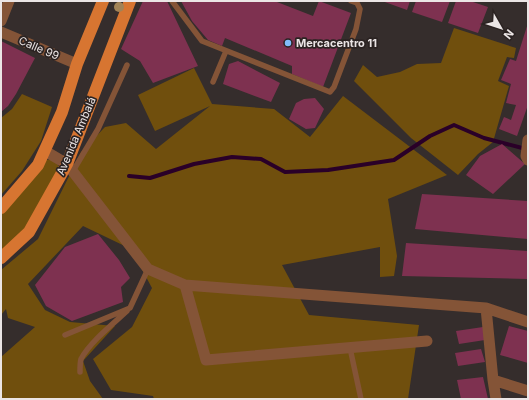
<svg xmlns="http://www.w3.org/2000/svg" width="529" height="400" viewBox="0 0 529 400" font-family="Inter,sans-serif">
	<rect width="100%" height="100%" fill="#352d2c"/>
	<path fill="#704f0d" d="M454,28L516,48L514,58L507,57L498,81L509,86L493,142L478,154L458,175L411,138L354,81L363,65L377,77L400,72L417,64L441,63Z
		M194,68L212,104L274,109L310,137L343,96L447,175L388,199L397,256L394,276L380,277V247L282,265L309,315L419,325L408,399H154L153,396L111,390L93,359L132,327L152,288L131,249L83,226L28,284L45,310L70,322L115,326L83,361L90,381L103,399H1V357L35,327L8,318L6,309L1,315V270L38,239L81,152L105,127L126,123L156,149L210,106L155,131L138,95Z
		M22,94L52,107L41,141L22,171L1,195V118L12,109Z
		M45,160C52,159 56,161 59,167L25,230L1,251V214L41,168Z"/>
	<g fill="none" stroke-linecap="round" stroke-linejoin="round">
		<path stroke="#2a0028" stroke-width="4" d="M129,176L150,178L194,164L232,157L261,159L285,172L328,170L394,160L430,136L454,125L484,138L526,149"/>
	</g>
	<path fill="#7e3150" d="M143,1H167L198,66L153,83L140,61L121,49Z
		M181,1H277V2L313,16L319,1L351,13L323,87L292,74V66L225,38L222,46L208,40L192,21Z
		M382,1H410L407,10Z
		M416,1H450L442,22L412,12Z
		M456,1H470L488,7L478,33L448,23Z
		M528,23V105L517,136L499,129L504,117L511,120L516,105L506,103L511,84L501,80L510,59L516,61Z
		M1,41L35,58L16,94L8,106L1,112Z
		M238,61L280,83L271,102L223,84L229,64Z
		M315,98L324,109L315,128L306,129L289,119L296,103L304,99Z
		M502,144L525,164L493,194L466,175L480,156Z
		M422,194L528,201V239L415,229Z
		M98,234L119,260L130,278L121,287L123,302L72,321L46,306L35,285L65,247Z
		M406,243L528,251V279L402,276Z
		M509,326L528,331V363L500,355Z
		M483,327L485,340L459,344L456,331Z
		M481,349L485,362L458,366L455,353Z
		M483,377L488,399H461L457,380Z"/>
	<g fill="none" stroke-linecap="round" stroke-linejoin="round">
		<path stroke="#845437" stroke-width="5.5" d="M172,1L202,41L330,92L334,87L356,29L360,9L357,3L351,1
			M213,82L226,51
			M73,171L98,129L127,65
			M65,335L130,308L148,269
			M350,348L361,399
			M80,372C80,368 80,363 81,359C90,342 113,324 127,311"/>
		<path stroke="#845437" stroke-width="11" d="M1,21L9,1
			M1,32L77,64
			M528,140L526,156L528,160
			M45,151L67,164L148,269L185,285L206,360L427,341
			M185,285L486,308L528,322
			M486,308L493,380L496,399
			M493,380L528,391"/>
		<path stroke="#d77531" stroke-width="12" d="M1,208L38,165L62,112L77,64L103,1
			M1,258L29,232L67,164L130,1"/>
	</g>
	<circle fill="#a28357" cx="119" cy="7" r="5"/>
	<circle fill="#81bcfa" stroke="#2b2322" stroke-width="1.5" cx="288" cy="43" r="4"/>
	<g text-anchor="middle" stroke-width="3.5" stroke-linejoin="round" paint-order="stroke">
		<g font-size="11" font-weight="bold" fill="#ebe5e5" stroke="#2b2322" text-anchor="start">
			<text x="296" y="47">Mercacentro 11</text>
		</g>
		<g font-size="11" fill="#ebe5e5" stroke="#2b2322">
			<text transform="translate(39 48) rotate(23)" y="4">Calle 99</text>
			<text transform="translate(76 136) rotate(-67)" y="4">Avenida Ambalá</text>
		</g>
	</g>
	<rect width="529" height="400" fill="none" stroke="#ebe5e5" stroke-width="4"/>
	<g transform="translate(501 28) rotate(129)" stroke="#2b2322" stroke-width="3" paint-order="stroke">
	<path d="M0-3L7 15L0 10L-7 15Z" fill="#ebe5e5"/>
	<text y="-6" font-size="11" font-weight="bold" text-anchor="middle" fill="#ebe5e5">N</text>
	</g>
</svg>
